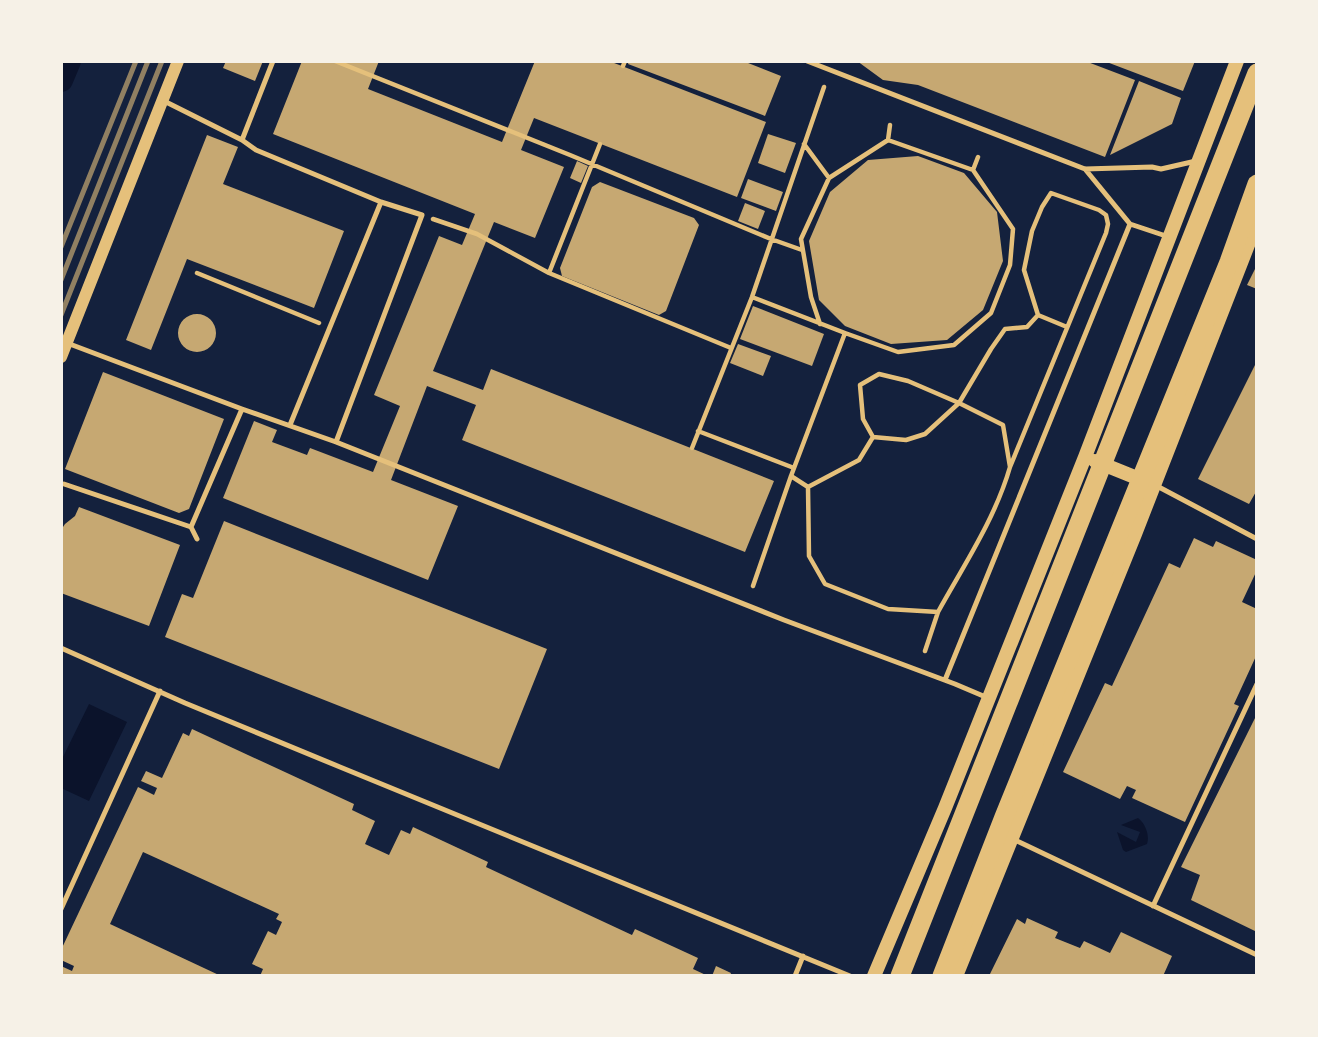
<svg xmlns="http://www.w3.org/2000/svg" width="1318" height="1037" viewBox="0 0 1318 1037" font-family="Overpass,sans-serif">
	<rect width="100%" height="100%" fill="#14213d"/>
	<path fill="#0b132b" d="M89,704L127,722L89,801L61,788V761Z
		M1138,818C1145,823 1150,835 1147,844L1126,852L1123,850L1117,832L1136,842L1140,832L1121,825Z"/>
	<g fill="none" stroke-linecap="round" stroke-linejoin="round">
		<path stroke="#0b132b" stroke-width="24" d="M61,80L69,61"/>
	</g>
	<path fill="#c6a872" d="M226,61H263L255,81L223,68Z
		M302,61H379L368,89L502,142L535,61H609L766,122L737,197L534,118L521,150L564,167L535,238L494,222L433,371L483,390L491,369L774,481L745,552L462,440L476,405L427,386L391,480L458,506L428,580L223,498L254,421L277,430L272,442L307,455L310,448L373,472L400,406L374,395L439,236L462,245L475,214L273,134Z
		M629,61H743L781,76L765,116L628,64Z
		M857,61H1085L1135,80L1105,157L918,85L883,80Z
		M1104,61H1195L1183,91Z
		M1139,81L1181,98L1172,124L1110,155Z
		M768,134L796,143L785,173L758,163Z
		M207,135L238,147L223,184L344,231L314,308L187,259L151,350L126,340Z
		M918,156L964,173L997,212L1003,261L983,310L947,340L891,344L845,326L819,300L809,241L830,192L868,160Z
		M577,161L588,166L581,183L570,178Z
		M748,179L783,192L776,211L741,198Z
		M600,182L694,218L699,225L666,311L659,315L562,276L560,268L592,187Z
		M745,203L765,211L758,229L738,221Z
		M1257,265V289L1247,285Z
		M753,306L824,334L812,366L740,339Z
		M178 333a19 19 0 1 1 38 0a19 19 0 1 1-38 0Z
		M738,344L771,356L763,376L730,363Z
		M1257,361V490L1249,504L1198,479Z
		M103,372L224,419L189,509L179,513L65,469Z
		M79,507L180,545L149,626L61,593V530L65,524L75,516Z
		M224,521L547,649L499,769L165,637L182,594L193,598Z
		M1194,538L1213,547L1216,541L1257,560V570L1242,602L1257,609V654L1234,704L1239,706L1185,822L1132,798L1136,790L1127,786L1120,799L1063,772L1105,683L1112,686L1169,563L1180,568Z
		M1257,714V932L1191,900L1200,875L1181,867Z
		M192,729L354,804L352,810L375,821L365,844L389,855L401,830L410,834L413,827L488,862L486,867L632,935L635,929L698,958L693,969L708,976H260L263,969L252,964L268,931L276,935L282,922L276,919L279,914L143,852L110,924L221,976H61V966L72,971L74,966L61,960V950L138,787L154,795L157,788L141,781L146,771L162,778L183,733L189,736Z
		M1027,918L1058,932L1055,938L1080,948L1084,941L1110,953L1121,932L1172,956L1163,976H989L1017,919L1025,924Z
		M716,966L731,973L730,976H712Z"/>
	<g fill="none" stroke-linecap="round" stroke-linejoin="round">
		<path stroke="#e5c07b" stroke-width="4.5" d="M335,61L570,155L771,239L802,250
			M623,66L625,61
			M888,140L890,125
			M804,144L829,178
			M973,170L978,157
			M1051,193L1099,210L1106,215L1108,224L1106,233L1010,467L1003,425L959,403L991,349L1005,329L1027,327L1038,315L1024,270L1032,231L1042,207Z
			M433,219L477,234L549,273L731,348
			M197,273L319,323
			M549,273L600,144
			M752,297L845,333L791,476L753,586
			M1038,315L1067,327
			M820,324L811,297L801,239L829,178L888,140L973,170L1013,229L1010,265L991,313L954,345L898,352L845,333
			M879,374L908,381L959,403L925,434L906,440L873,437L863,419L860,385Z
			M698,431L794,468
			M873,437L859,460L808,487L809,556L825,584L888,609L938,612C964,565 995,519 1010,467
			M692,448L752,297L824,87
			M791,476L808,487
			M925,651L938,612"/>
		<path stroke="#e5c07b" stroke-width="5" d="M807,61L1085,169L1152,167L1161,169L1196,161
			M164,101L242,140L256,150L381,202L422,215L336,442
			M242,140L273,61
			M1085,169L1130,224
			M67,343L242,409L336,442L784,620L955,684L988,698
			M290,425L381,202
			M64,484L191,527L197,539
			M1155,485L1257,539
			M191,527L242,409
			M61,648L185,703L340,767L850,976
			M945,680L1130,224L1169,237
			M1013,839L1257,955
			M1153,906L1257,684
			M61,909L160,691
			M795,976L803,956"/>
		<path stroke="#e5c07b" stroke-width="12" d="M61,357L178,61"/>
		<path stroke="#e5c07b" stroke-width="14" d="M1095,461L1147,482
			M874,976L945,808L1085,457L1237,61
			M956,976L1135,534L1257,222"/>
		<path stroke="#e5c07b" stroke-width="19" d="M900,976L1257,73
			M942,976L1004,817L1229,262L1257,184"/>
		<path stroke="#918062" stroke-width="5" d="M61,247L136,61
			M61,280L148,61
			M61,315L162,61"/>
	</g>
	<rect width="1318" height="1037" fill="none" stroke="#f6f1e7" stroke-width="126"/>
</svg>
